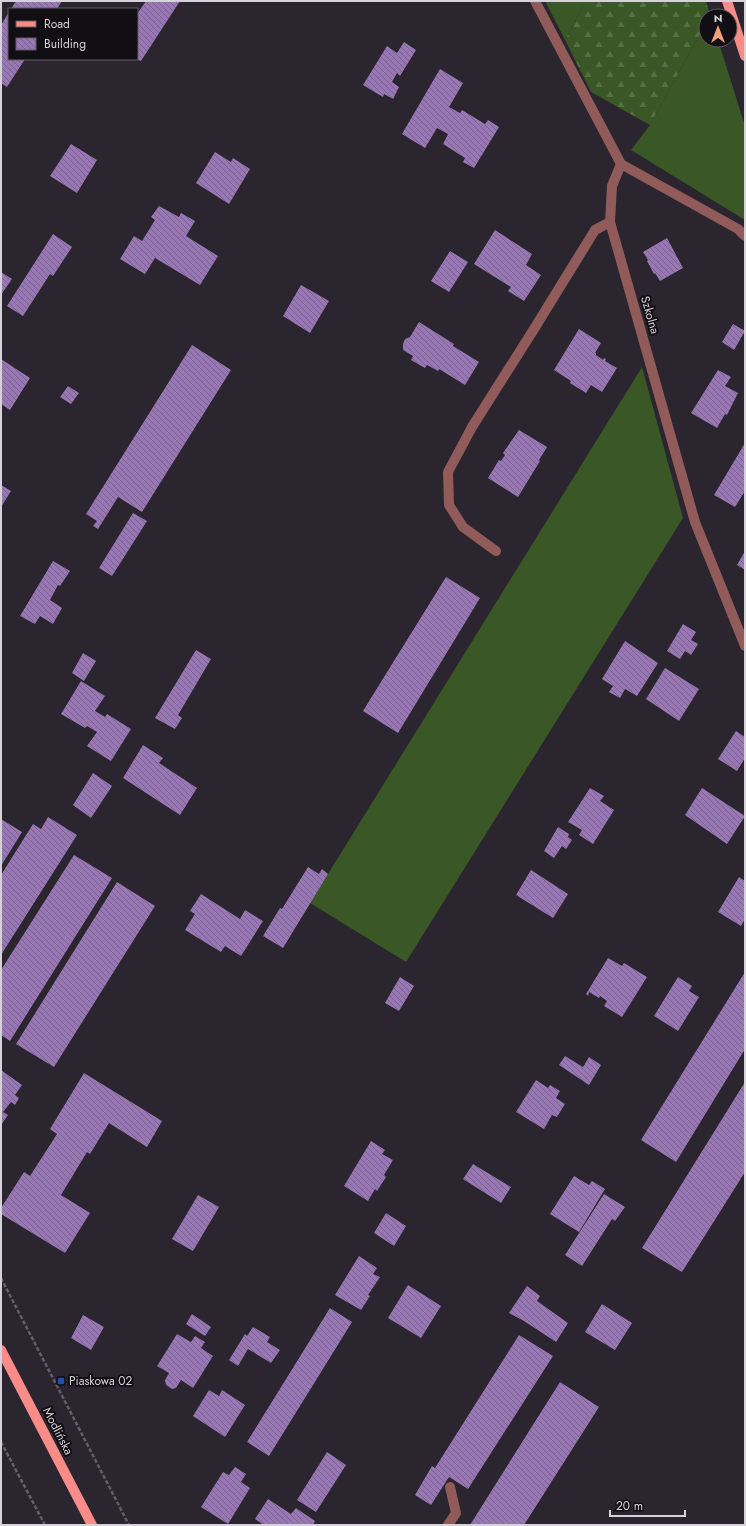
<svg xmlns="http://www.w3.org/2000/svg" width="746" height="1526" viewBox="0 0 746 1526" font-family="Jost,sans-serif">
	<defs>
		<pattern id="forest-firs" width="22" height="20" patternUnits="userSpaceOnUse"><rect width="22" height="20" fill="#3a5825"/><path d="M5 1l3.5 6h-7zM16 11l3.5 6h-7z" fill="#566f44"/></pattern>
		<pattern id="building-back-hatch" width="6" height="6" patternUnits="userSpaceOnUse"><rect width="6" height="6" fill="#9877b4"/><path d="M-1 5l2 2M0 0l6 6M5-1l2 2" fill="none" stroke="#79638c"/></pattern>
	</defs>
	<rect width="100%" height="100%" fill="#2a252f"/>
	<path fill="#3a5825" d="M545,1H584V5L565,40Z
		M706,23V40H718L745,126V220L631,150L650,125Z
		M642,367L683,518L406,962L310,903Z"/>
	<path fill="url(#forest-firs)" d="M584,1H706L710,16H706V23L650,125L591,92L565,40L584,5Z"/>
	<path fill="url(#building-back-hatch)" d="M16,1H62L57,9H11Z
		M146,1H180L141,61L137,59V14Z
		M9,12V59H25L7,87L1,83V25Z
		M404,42L416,50L400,76L397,73L392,82L399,87L393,99L384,94L383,97L363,85L387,46L397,53Z
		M440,69L463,83L449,107L460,113L462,110L485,124L488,120L499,127L474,168L463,162L465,158L443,144L448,134L437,128L425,148L402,134Z
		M71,144L97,160L77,193L50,176Z
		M215,152L231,162L233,158L250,169L229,204L196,183Z
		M159,206L179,217L181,213L195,221L186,236L218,256L200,285L155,258L145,274L120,259L134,236L142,241L155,220L151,217Z
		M495,230L532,254L526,265L541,275L524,301L508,291L511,287L474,264Z
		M53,234L72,247L53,276L50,274L23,316L7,306Z
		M667,238L683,268L660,281L655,273L654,274L647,261L648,260L643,252Z
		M450,251L468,262L449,292L431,281Z
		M1,272L12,279L1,295Z
		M301,285L329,301L310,333L283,316Z
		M419,322L454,344L453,346L479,362L465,385L439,369L438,371L427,365L425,368L411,360L413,356L403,350V344L405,339L410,337Z
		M733,324L745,331L734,350L722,342Z
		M579,329L601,343L595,353H596V355L603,360L604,358L606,359L605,361L617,368L602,392L591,385L586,393L570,383L571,381L554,370Z
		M192,345L231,370L142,512L118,497L98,529L93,526L97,521L86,514Z
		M1,359L30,378L10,410L1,404Z
		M718,370L731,377L725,386L738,393L727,415L725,414L717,428L691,413Z
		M68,386L79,393L71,404L60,397Z
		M519,430L547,447L539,460L540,461L518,497L488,478L499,460L501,461L505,455L503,453Z
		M745,443V491L735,507L714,495Z
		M1,485L11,491L1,507Z
		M133,513L147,521L112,576L99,568Z
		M745,551V570L737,565Z
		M53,561L70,571L60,586L58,585L50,600L62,608L53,624L40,616L35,624L20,616Z
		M446,577L480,598L398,733L363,711Z
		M683,624L696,632L691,640L698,644L691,655L685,651L680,659L667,651Z
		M625,641L658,663L637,696L625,689L620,698L609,692L613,686L602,679Z
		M196,650L211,659L178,715L182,718L175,729L155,718Z
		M83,653L96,661L84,681L72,673Z
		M665,668L699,689L679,721L646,699Z
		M81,681L105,696L95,711L105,717L107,714L131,729L111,761L87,746L97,732L87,726L85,728L61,714Z
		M736,731L745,737V758L737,771L718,759Z
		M143,745L163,758L159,763L197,788L180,815L123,778Z
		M93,773L112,786L91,818L73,805Z
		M590,788L604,796L600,801L614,810L593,844L579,835L582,830L568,822Z
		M702,788L745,816L727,844L685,815Z
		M48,817L77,835L1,955V875L33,824L41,829Z
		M1,819L22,832L1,866Z
		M558,827L569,834L568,837L572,840L566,849L562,846L554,858L544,851Z
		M74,855L112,878L10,1041L1,1035V970Z
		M308,867L319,874L322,869L328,874L283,948L263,936L280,908L282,909Z
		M531,870L568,894L553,918L516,895Z
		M739,877L745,881V919L741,926L718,912Z
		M117,882L155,906L54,1067L16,1044Z
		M201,894L240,919L245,910L263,921L241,956L225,946L221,952L185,930L195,914L190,911Z
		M608,958L622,966L624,963L647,977L622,1017L604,1006L607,1001L600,996L599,998L589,992L588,996L586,994Z
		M745,972V1049L676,1162L641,1140Z
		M400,977L414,986L399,1011L385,1003Z
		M678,977L692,986L689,991L699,997L678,1031L654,1016Z
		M565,1056L583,1067L589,1057L601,1065L589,1085L559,1065Z
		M1,1070L22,1085L15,1095L19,1098L15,1105L11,1102L3,1112L8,1115L1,1125Z
		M84,1073L162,1121L147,1147L109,1123L90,1154L87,1152L61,1195L90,1213L65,1253L1,1214V1208L24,1172L30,1176L57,1134L50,1129Z
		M536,1080L548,1088L550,1085L560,1091L556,1098L565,1104L557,1117L552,1115L544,1129L516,1112Z
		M745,1082V1172L682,1272L642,1248Z
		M371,1141L385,1150L382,1154L393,1160L384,1175L386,1177L377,1191L375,1189L368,1201L344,1186Z
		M473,1164L511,1187L501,1203L463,1179Z
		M574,1176L589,1185L592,1181L605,1189L579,1232L550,1214Z
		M604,1194L625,1207L615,1221L612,1219L582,1266L565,1255Z
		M198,1195L219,1207L193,1251L172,1239Z
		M386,1213L406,1226L394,1246L374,1233Z
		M359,1256L377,1268L373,1274L380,1277L368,1295L370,1296L361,1310L335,1295Z
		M408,1285L441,1306L421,1338L388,1318Z
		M527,1286L540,1296L537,1301L568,1323L556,1342L524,1321L509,1313Z
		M602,1304L632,1323L615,1350L585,1332Z
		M330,1308L352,1322L269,1456L247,1442Z
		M192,1314L211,1327L205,1336L186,1324Z
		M83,1315L104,1327L91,1350L71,1338Z
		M253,1327L270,1337L267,1342L280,1350L271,1363L248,1349L238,1366L229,1360L245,1334L247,1336Z
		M177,1334L191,1342L195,1336L205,1342L201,1348L213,1356L193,1388L181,1380L176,1388L172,1389L166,1385L165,1380L169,1373L157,1366Z
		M519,1335L553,1356L468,1489L449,1477L431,1505L415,1495L432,1466L435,1468Z
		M560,1382L599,1407L524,1525H470Z
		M209,1390L219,1396L222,1390L245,1405L225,1437L193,1416Z
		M327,1452L346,1465L316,1512L297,1500Z
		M235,1467L246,1474L241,1482L250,1488L228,1524L201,1507L223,1472L229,1475Z
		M268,1499L291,1514L296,1508L315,1521L313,1525H264L255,1519Z"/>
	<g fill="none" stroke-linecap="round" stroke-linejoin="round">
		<path stroke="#635f68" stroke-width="2.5" stroke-dasharray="4 2" stroke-linecap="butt" d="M1,1278L129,1525
			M1,1442L45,1525"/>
		<path stroke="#905b59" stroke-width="10" d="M535,1L621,164
			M621,164L612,186L610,222L695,522L745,646
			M621,164L738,229L745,236
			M496,551L463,527L449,505L448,472L472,427L534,329L595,230L610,222
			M448,1525L456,1513L450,1487"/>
		<path stroke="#f98c88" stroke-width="10" d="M727,1L745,56
			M1,1350L92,1525"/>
	</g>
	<rect fill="#1a4fb4" stroke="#110f14" stroke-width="1.5" x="57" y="1377" width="8" height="8" rx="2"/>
	<g text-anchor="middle" stroke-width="4" stroke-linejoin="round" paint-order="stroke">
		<g font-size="12" fill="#d6d2d9" stroke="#110f14">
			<text transform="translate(650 315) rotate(74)" y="4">Szkolna</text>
			<text transform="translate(58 1431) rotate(63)" y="4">Modlińska</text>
		</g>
		<g font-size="12" fill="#d6d2d9" stroke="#110f14" text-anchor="start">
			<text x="69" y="1385">Piaskowa 02</text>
		</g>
	</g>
	<rect width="746" height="1526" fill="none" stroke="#d6d2d9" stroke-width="4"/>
	<rect x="8" y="8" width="130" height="52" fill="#110f14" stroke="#605d63"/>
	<rect x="16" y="21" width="20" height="6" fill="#f98c88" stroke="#605d63"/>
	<text x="44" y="28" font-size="12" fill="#d6d2d9">Road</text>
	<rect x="16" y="38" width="20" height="12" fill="url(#building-back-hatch)" stroke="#605d63"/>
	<text x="44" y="48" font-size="12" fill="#d6d2d9">Building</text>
	<g transform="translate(718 28)"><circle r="19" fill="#110f14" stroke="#605d63"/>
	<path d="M0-3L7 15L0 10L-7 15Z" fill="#f1a17c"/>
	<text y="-6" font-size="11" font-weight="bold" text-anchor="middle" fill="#d6d2d9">N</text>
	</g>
	<path d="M610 1510v6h75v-6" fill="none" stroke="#d6d2d9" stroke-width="2"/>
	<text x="616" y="1510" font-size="12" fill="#d6d2d9" stroke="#110f14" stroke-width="3" paint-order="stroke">20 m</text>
</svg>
